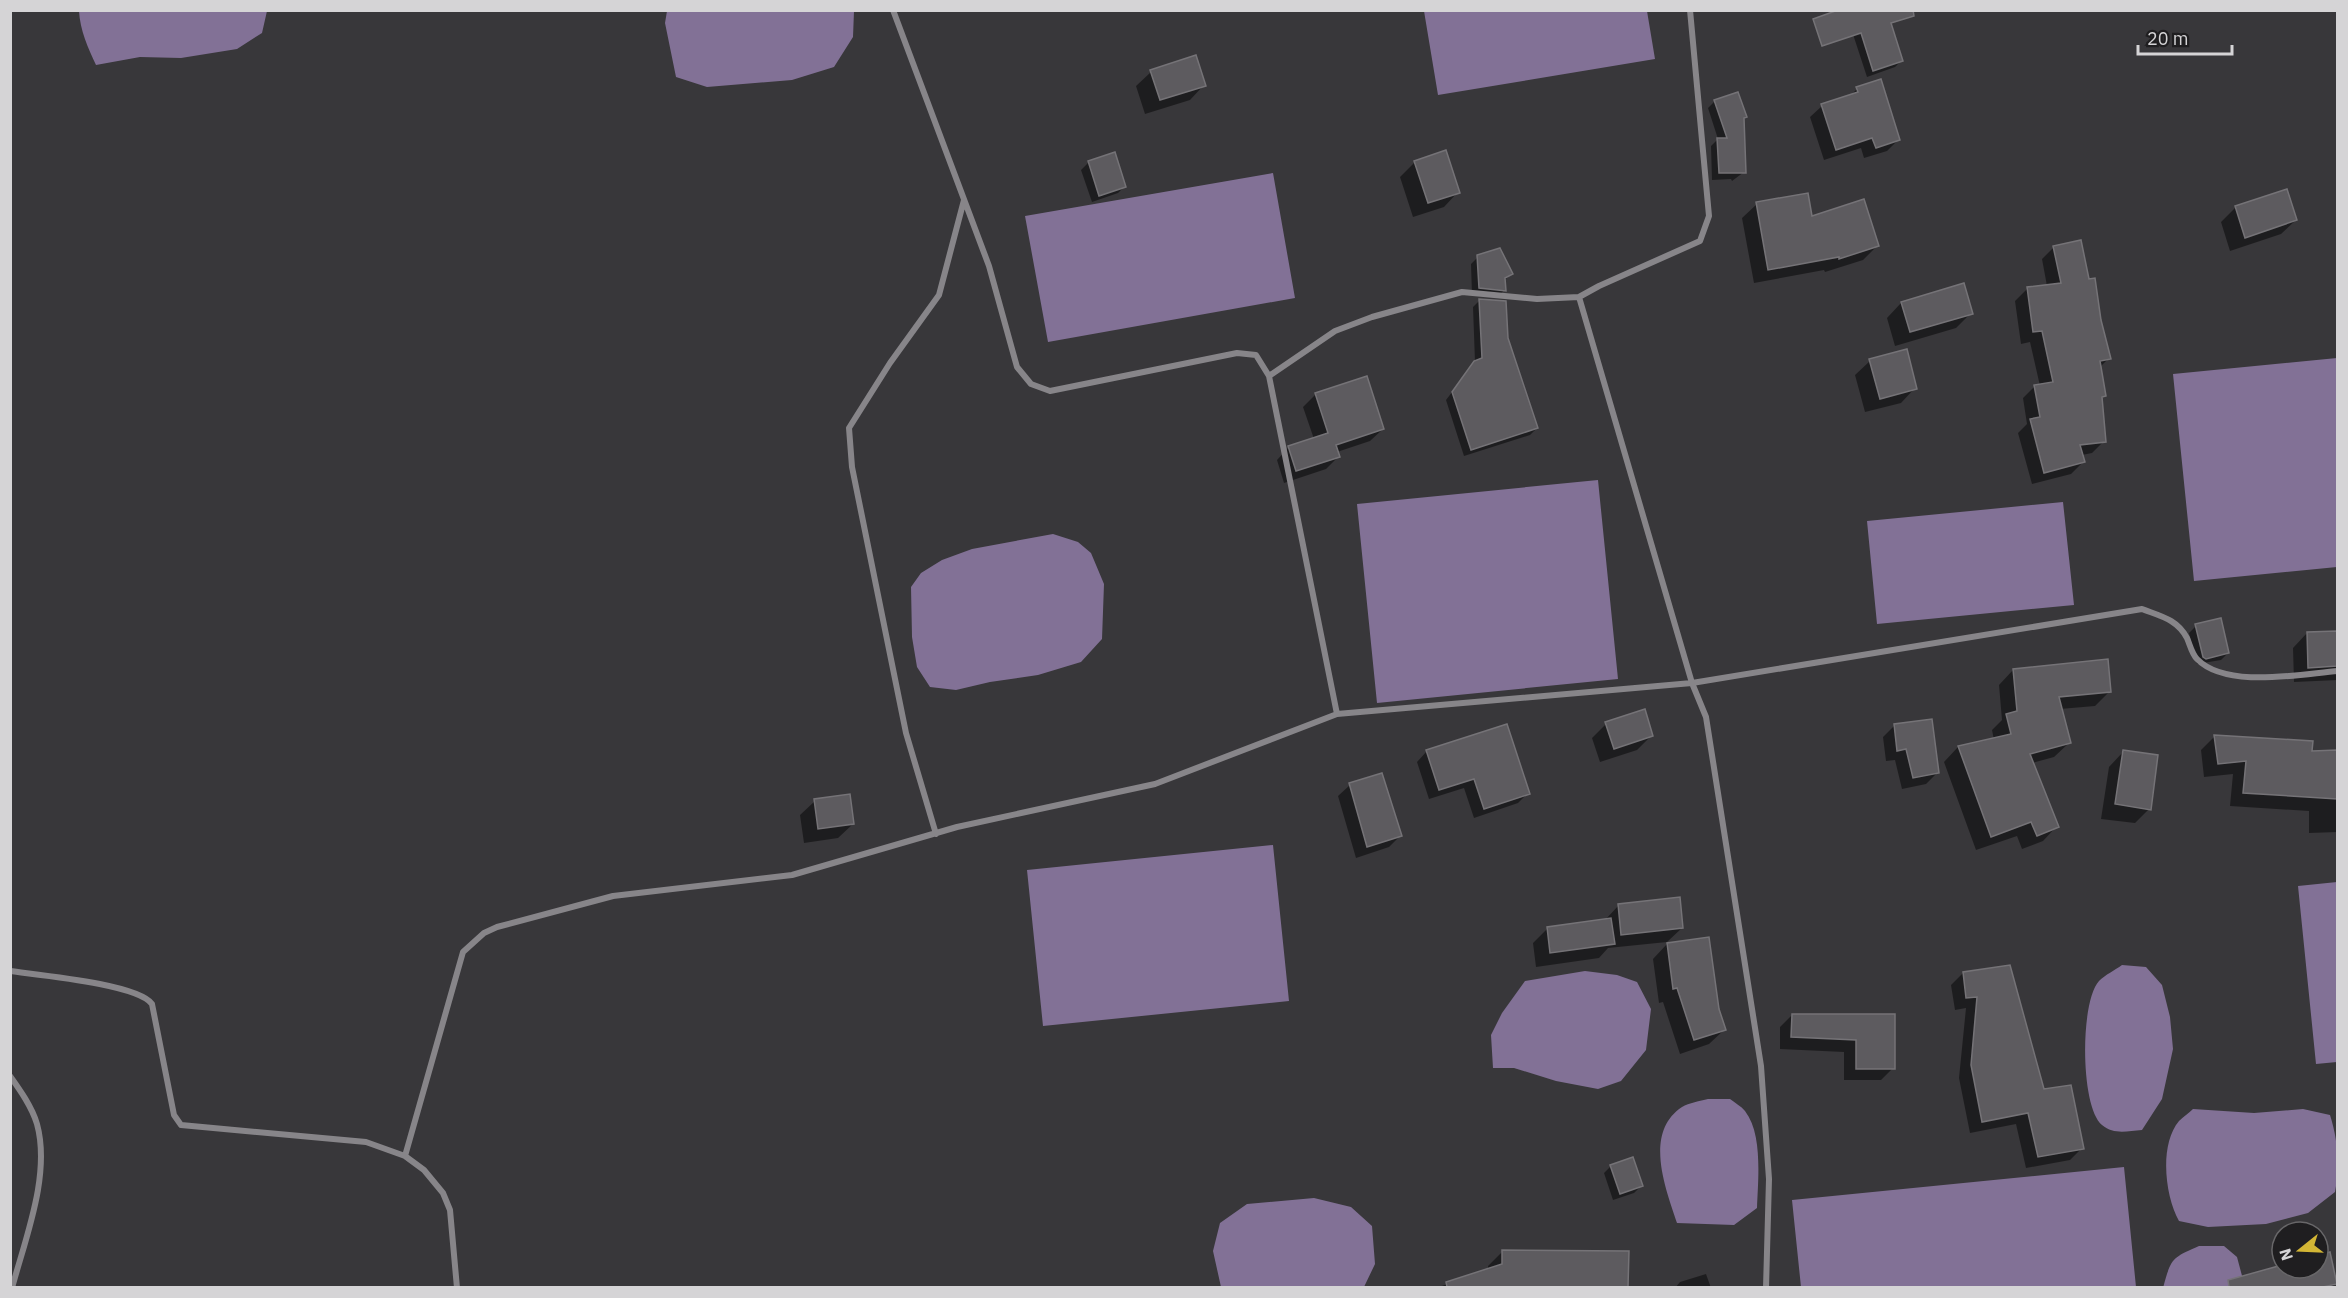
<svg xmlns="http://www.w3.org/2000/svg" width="2348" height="1298" viewBox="0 0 2348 1298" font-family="'IBM Plex Sans',sans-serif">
	<rect width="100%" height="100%" fill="#38373a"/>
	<path fill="#827196" d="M79,11V10L267,11L262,33L237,49L181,58L140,57L96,65C88,48 80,30 79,11Z
		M667,11H854L853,37L834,67L792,80L707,87L676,77L665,23Z
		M1424,11H1647L1655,59L1438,95Z
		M1273,173L1295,298L1048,342L1025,216Z
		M2337,358V567L2194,581L2173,374Z
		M1598,480L1618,679L1377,703L1357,504Z
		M2063,502L2074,605L1877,624L1867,521Z
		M1053,534L1078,542L1091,553L1104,584L1102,639L1081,662L1038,675L990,682L956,690L930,687L917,667L912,637L911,587L921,573L942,560L972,549Z
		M1273,845L1289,1001L1043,1026L1027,870Z
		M2337,882V1062L2316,1064L2298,886Z
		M2122,965L2146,967L2162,985L2170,1017L2173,1049L2162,1099L2142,1130C2127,1131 2114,1135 2102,1125C2080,1107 2080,1001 2099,981C2105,975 2115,970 2122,965Z
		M1585,971L1617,975L1637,982L1651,1009L1646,1050L1621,1081L1598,1089L1556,1081L1514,1068H1493L1491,1035L1502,1013L1525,981Z
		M1708,1099H1730C1735,1103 1741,1106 1745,1111C1763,1134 1758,1180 1757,1208L1734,1225L1677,1223C1666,1189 1643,1133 1682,1107C1689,1103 1700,1101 1708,1099Z
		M2193,1109L2254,1113L2303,1109L2330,1115C2338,1140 2340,1166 2335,1192L2308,1213L2266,1224L2208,1227L2179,1221C2165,1196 2159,1145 2179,1121C2183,1117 2189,1113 2193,1109Z
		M2124,1167L2136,1287H1801L1792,1200Z
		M1314,1198L1351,1207L1372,1226L1375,1264L1364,1287H1221L1213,1251L1220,1223L1247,1204Z
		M2199,1246H2224L2237,1257L2245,1287L2163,1288C2171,1259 2171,1258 2199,1246Z"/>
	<path fill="#0007" d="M1848,19L1901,61L1895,67L1867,77Z
		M1151,72L1204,85L1190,100L1145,114L1136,86Z
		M1857,89L1899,139L1887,151L1864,158L1861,148L1824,160L1810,117L1822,106L1849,97Z
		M1715,101L1742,119L1744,172L1732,181L1731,179L1712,180L1711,146L1718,139L1708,108Z
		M1114,154L1125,186L1118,193L1092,202L1081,170L1088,163Z
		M1415,162L1458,192L1444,207L1413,217L1400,177Z
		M2286,191L2296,220L2281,234L2230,251L2221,222L2235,208Z
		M1757,204L1811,218L1877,246L1863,260L1825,272L1824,270L1754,283L1742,218Z
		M2054,247L2088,280L2100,320L2109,358L2100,367L2105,395L2101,399L2104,441L2092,453L2082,455L2083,462L2071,474L2032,484L2018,433L2027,424L2023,398L2035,386H2040L2030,342L2021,344L2015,301L2027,289L2047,286L2042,259Z
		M1478,257L1511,274L1504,281V290L1498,297L1472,295L1471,264Z
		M1963,285L1971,313L1956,328L1895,346L1887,318L1901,303Z
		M1480,300L1506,338L1537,428L1530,435L1464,456L1446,400L1475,362L1473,307Z
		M1870,361L1915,388L1901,403L1865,412L1855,375Z
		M1316,394L1383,429L1370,441L1337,452L1338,457L1326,469L1284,483L1277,460L1289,447L1314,439L1303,407Z
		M2196,626L2228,653L2221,660L2197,664L2189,633Z
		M2338,632V680L2294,682L2293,648L2307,633Z
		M2013,670L2110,691L2095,706L2060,709L2069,743L2054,757L2032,763L2057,826L2043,841L2022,849L2017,836L1976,850L1944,762L1958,747L1994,740L1992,730L2002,720L1999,685Z
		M1606,724L1651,736L1637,750L1600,762L1592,738Z
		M1894,726L1938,772L1926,784L1902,789L1895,760L1886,761L1883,737Z
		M2215,736L2310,753L2338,752V832L2309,833V811L2230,806L2233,774L2204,777L2201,750Z
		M1427,751L1528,793L1518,803L1474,818L1464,788L1429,799L1417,762Z
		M2123,752L2149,809L2135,823L2101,819L2109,767Z
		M1350,785L1401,835L1389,847L1356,858L1338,796Z
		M815,801L853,824L838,838L804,843L800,815Z
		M1619,905L1682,928L1667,942L1608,948L1599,958L1536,967L1533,943L1547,929L1605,920Z
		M1667,944L1717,1009L1724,1030L1709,1044L1680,1054L1663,1002L1659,1003L1653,959Z
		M1963,973L2082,1148L2070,1160L2026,1168L2016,1124L1970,1133L1959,1078L1966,1008L1955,1010L1951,985Z
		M1792,1015H1893V1068L1881,1080H1844V1052L1780,1049V1027Z
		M1611,1166L1641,1186L1634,1193L1613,1200L1604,1173Z
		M2325,1239L2337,1283L2332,1288H2244V1285L2282,1266V1268H2318V1241Z
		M1503,1251L1627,1253L1626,1288H1436L1488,1270V1266Z
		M1706,1274L1711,1288H1675L1680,1282Z"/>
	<path fill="#5d5b5f" stroke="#757377" stroke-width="1.5" d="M1838,10H1913L1914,16L1891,23L1903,61L1873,71L1861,33L1822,46L1813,19Z
		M1196,55L1206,86L1160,100L1150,70Z
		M1881,79L1900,140L1876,148L1872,138L1836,150L1821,104L1858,92L1856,87Z
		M1738,92L1747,117L1744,118L1746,173H1719L1717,138H1727L1714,100Z
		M1446,150L1460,193L1428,203L1414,161Z
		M1115,152L1126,187L1099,196L1088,161Z
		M2287,189L2297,220L2245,238L2235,206Z
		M1808,193L1812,216L1864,199L1879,246L1839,259V257L1768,270L1756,202Z
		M2081,240L2089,279L2095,278L2101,320L2111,359L2100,361L2106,396L2102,397L2106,442L2080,445L2085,462L2044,473L2030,419L2040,417L2034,385L2053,382L2042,331L2033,332L2027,287L2061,283L2053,246Z
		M1500,248L1513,274L1505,278L1506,291L1479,288L1477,255Z
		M1964,283L1973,314L1910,332L1901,302Z
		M1479,299L1506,301L1508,338L1538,428L1471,450L1452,392L1474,361L1482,358Z
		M1907,349L1917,389L1880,399L1869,359Z
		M1367,376L1384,429L1336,445L1340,457L1296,471L1288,446L1328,433L1315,393Z
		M2221,618L2229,653L2206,659L2203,657L2195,624Z
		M2337,631V666L2308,668L2307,632Z
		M2108,659L2111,692L2059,697L2071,743L2030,754L2059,827L2037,836L2031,822L1991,837L1958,746L2011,734L2006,714L2017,711L2013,669Z
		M1645,709L1653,736L1614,749L1605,722Z
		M1932,719L1939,773L1913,778L1906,749L1897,751L1894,724Z
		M1507,724L1530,794L1484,809L1474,779L1439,790L1426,750Z
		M2214,735L2313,741L2312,751L2337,750V799L2243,793L2246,761L2218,764Z
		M2123,750L2158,755L2151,810L2115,804Z
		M1382,773L1402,836L1367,847L1349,783Z
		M850,794L854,824L818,829L814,799Z
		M1680,897L1683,928L1621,935L1618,904Z
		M1611,918L1615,944L1550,953L1547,927Z
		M1709,937L1719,1009L1726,1030L1694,1040L1677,988L1673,989L1667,943Z
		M2010,965L2044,1089L2071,1085L2084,1149L2038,1157L2028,1113L1982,1122L1971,1065L1977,997L1966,998L1963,972Z
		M1792,1014H1895V1069H1856V1040L1791,1037Z
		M1633,1157L1643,1186L1620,1194L1610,1165Z
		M1502,1250L1629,1251L1628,1287H1447L1446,1282L1502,1264Z
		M2330,1252L2337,1284L2323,1287H2229L2228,1280L2282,1265V1268H2318V1255Z"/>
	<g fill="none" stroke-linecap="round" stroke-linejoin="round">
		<path stroke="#878589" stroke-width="6" d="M893,10L989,266L1017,367L1031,384L1050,391L1237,353L1256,355L1269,376L1337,714L1692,683L1706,717L1761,1066L1769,1179L1766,1288
			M1690,10L1709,216L1700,241L1599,286L1579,297L1692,683L2142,609C2160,616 2177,619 2187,638C2190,645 2192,654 2197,659C2226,689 2300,674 2338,671
			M1269,376L1335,331L1372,317L1462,292L1537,299L1579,297
			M936,834L906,733L852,467L849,428L890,363L939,295L964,200
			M10,971C38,975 138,984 152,1004L174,1115L181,1125L366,1142L405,1156L424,1170L443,1193L450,1210L457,1288
			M10,1076C20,1090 32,1107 37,1124C51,1175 25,1239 12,1288
			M405,1156L463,952L484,933L497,927L613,896L792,875L957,827L1155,784L1337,714"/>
	</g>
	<rect width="2348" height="1298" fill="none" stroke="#d5d4d6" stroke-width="24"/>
	<g transform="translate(2300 1250) rotate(252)"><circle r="28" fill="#1f1e20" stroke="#686769" stroke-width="1.5"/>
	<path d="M0-4.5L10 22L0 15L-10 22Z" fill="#d3b635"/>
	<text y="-9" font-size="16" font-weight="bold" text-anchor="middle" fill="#d5d4d6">N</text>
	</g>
	<path d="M2138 45v9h94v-9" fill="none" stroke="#d5d4d6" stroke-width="3"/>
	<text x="2147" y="45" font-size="18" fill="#d5d4d6" stroke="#1f1e20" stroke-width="4.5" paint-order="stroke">20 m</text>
</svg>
